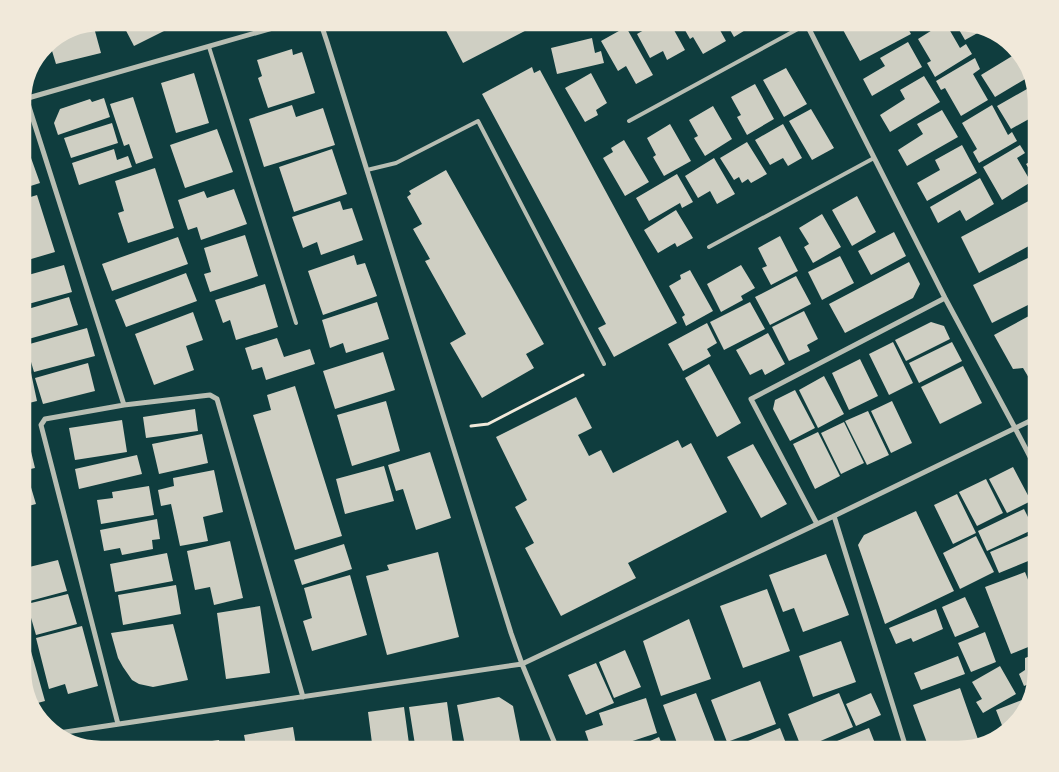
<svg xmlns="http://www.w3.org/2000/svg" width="1059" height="772" viewBox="0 0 1059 772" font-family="'Zilla Slab',serif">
	<rect width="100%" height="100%" fill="#0f3d3e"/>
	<path fill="#cfcfc3" d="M121,21H171L174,26L134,46Z
		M441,21H544L463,63Z
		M660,21H669L685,50L667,60L663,51L650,58L637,34Z
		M684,21H715L726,41L703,54L693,37L690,39L681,23Z
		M725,21H760L734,37Z
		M854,21H904L911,34L860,61L842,28Z
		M954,21H958L983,30L965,40Z
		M945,22L960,48L966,44L972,54L935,77L927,63L931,61L918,39Z
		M93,24L101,53L56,64L49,41Z
		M626,27L653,75L636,84L626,66L618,71L601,41Z
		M592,38L595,53L601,51L604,63L557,74L551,48Z
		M908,42L922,67L872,96L863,79L885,66L880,58Z
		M292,49L293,55L302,52L315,93L268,108L258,78L262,76L257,60Z
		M1019,52L1029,66L1032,75L995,97L981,75Z
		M975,58L980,69L973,74L988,100L961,116L945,88L941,90L936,81Z
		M532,67L534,73L540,70L677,323L614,357L598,328L606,324L482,94Z
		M786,68L807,104L784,117L763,80Z
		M194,73L209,123L176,133L161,83Z
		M591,73L607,103L596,110L598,115L585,122L565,88Z
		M924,76L940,102L890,132L880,115L905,99L900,90Z
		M755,84L774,119L747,135L737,117L741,115L731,97Z
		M1034,85L1038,101V114L1011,129L997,106Z
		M133,97L153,158L136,164L129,144L124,146L110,104Z
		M104,98L110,117L58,135L54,123L60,109L90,99L92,102Z
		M292,105L296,117L323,108L335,145L264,167L249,119Z
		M992,105L1008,135L1012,132L1017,141L979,163L973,152L977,149L962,123Z
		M713,106L732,139L705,156L694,138L698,136L689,120Z
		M811,109L834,148L812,160L789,121Z
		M942,110L958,137L907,166L898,150L923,134L917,124Z
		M112,123L118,143L71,158L64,138Z
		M670,124L691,161L664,176L653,157L656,155L647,138Z
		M783,124L802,158L788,166L783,158L770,165L755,140Z
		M217,129L233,172L185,188L170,145Z
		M21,130L40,183L21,189Z
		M624,140L649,182L625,196L603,158L613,152L611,148Z
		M747,142L767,174L751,183L748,179L742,183L739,177L734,180L720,158Z
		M962,145L977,173L927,201L917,183L940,170L935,160Z
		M1020,145L1025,153L1017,158L1031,182L1002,200L983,167Z
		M114,149L117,160L128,156L132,167L79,185L72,163Z
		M332,149L347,194L294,212L279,167Z
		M1038,157V184L1026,164Z
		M714,158L735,194L717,204L710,191L698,198L685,176Z
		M155,168L174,228L128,243L118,213L124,211L115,181Z
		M446,170L544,344L526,354L534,368L482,398L450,343L466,334L425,261L430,259L413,229L422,224L407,197L411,194L409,191Z
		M677,174L693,202L682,208L680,203L649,221L636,198Z
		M980,178L994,204L966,221L960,210L938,223L930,207Z
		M234,189L247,224L201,240L197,227L188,230L178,200L204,191L207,198Z
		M37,195L55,252L21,262V200Z
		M857,196L876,232L852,246L832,210Z
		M1038,196V241L979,273L961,237Z
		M340,201L343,210L352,208L363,240L321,255L317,242L303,248L292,217Z
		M676,210L693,238L677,247L675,243L658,253L644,230Z
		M822,214L841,247L813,263L804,247L809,244L799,228Z
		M894,232L906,256L871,275L858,251Z
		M245,235L258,276L210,292L204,274L211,272L204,248Z
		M780,236L798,271L771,285L762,268L767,266L758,248Z
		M178,237L188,264L112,291L102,264Z
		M354,255L357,265L365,263L377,296L323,315L308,271Z
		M840,256L854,283L822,300L808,272Z
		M1032,256L1038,267V300L992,323L973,285Z
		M909,262L920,284L913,298L845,333L829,304Z
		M64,265L72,292L21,306V277Z
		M741,265L755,288L741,296L743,300L721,312L707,284Z
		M690,270L713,311L686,326L682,317L685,315L669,286L681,279L680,275Z
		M186,273L197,301L126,327L115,300Z
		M796,276L811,304L770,325L755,297Z
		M265,284L278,327L236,340L230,320L223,323L215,300Z
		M69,297L78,325L25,340L21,328V311Z
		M377,302L389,339L346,353L343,343L330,348L322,320Z
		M750,302L765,329L724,350L710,322Z
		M804,311L818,339L807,345L810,351L789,361L772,327Z
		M1038,311V387L1035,388L1023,368L1013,369L994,335Z
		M193,312L203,340L186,346L194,370L154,385L135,334Z
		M931,322L944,326L950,339L906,361L895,340Z
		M707,323L717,343L707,349L711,356L683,371L668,344Z
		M87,328L95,356L34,372L26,345Z
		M768,333L785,364L765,375L762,369L750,375L736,350Z
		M277,338L284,357L310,349L315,364L266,380L262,367L252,370L245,348Z
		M893,342L913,383L889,395L869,354Z
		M952,342L962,361L919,383L909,363Z
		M383,352L395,390L335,409L323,371Z
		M27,354L37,401L21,405V356Z
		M860,359L878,396L849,410L832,373Z
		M88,363L95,391L43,404L35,378Z
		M709,364L741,423L717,437L685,378Z
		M963,366L982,403L940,424L921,387Z
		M824,376L844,414L818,428L799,390Z
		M295,386L342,536L295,550L253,415L271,410L267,395Z
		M795,390L815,428L790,441L773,409L775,400Z
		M576,397L592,428L578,435L589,456L601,450L613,473L678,440L682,448L691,443L727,512L628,563L636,578L561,616L525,548L534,543L515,507L527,500L496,437Z
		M386,401L400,451L352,466L337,415Z
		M892,401L912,443L891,453L871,411Z
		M195,409L198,431L146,438L143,417Z
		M868,411L889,455L867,465L845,421Z
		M122,420L127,452L75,460L69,428Z
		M844,422L864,463L841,474L821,433Z
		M818,432L840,476L815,489L793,444Z
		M202,434L208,463L159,474L152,444Z
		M27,435L35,468L21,471V437Z
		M753,444L787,504L761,518L727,457Z
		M430,452L451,518L416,530L403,489L396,491L388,465Z
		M137,455L142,474L79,489L75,469Z
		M384,466L394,501L345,514L336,479Z
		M1013,467L1031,501L1007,513L989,479Z
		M214,470L223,512L203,517L208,541L180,546L171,504L161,506L158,490L174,486L173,478Z
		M27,474L36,504L21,508V475Z
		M986,479L1003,513L977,526L959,492Z
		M149,486L154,515L101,524L97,500L113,498L112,492Z
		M957,494L976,533L953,544L934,505Z
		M1024,509L1034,529L987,551L978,531Z
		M916,511L954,591L885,624L858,545L864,535Z
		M157,519L160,539L152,540L153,549L122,555L120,548L104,551L100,530Z
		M1035,533L1038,540V557L999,573L990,552Z
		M976,536L994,572L960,589L943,553Z
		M230,541L243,598L214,605L210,587L195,590L187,551Z
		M344,544L352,569L302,585L294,560Z
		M438,552L459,637L387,655L366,576L389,570L387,565Z
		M167,553L173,581L115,592L110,564Z
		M826,554L849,615L803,632L794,608L783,612L769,575Z
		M58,560L67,591L26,602L21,585V569Z
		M1025,572L1038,605V643L1011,654L985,587Z
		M350,575L367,635L312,651L303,621L312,618L304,588Z
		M176,585L181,614L123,625L118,595Z
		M767,589L790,651L743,668L720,606Z
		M68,594L77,624L36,635L27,604Z
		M965,597L979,627L955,637L942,607Z
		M260,606L270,673L226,679L217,613Z
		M21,609L27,632L21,633Z
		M936,609L943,629L913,642L911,638L896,644L889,628Z
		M689,619L711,679L661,696L643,641Z
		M173,624L188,680L153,687L139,684L132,680L123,667L118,658L111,633Z
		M82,626L98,686L68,694L65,684L49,689L36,638Z
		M985,632L996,662L971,672L958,643Z
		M27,637L45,701L30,705L21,676V639Z
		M841,641L856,682L813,697L799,656Z
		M625,650L641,687L614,698L599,662Z
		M1038,653V671L1034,682L1024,686L1019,674L1025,670V658Z
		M958,656L965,674L921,690L914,673Z
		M596,663L614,703L586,715L568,675Z
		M1000,666L1016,694L983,713L976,702L982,699L972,682Z
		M760,681L776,724L727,742L711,700Z
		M960,688L980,745L958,751H930L913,705Z
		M696,693L718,750L715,751H680L663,705Z
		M839,693L853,727L802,749L788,714Z
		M871,693L881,715L856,726L846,704Z
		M499,697L513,706L522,751H466L457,705Z
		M646,698L657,733L602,751H592L585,731L603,725L599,713Z
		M1022,700L1025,708L1021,719L1005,733L996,710Z
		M447,702L454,751H416L409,707Z
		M404,707L410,751H373L368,712Z
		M293,727L297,751H247L244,735Z
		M780,728L789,751H752L748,741Z
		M869,728L878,751H821L820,748Z
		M659,737L665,751H628Z
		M219,740L221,751H184V745Z
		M170,742L172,751H150L149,745Z
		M745,744L747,751H727Z
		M145,745V751H122V748Z"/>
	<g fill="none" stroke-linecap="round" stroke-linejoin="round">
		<path stroke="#f1e9da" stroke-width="3" d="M471,426L488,424L583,375"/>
		<path stroke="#b8beb3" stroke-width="4" d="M209,47L296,323
			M629,121L807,24
			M367,170L396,163L478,121L604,364
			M709,247L874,158"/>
		<path stroke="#b8beb3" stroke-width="5" d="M320,21L327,42L511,633L522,664L558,751
			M805,21L945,298L1015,428L1038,472
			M24,91L124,405
			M21,100L297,21
			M834,516L907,751
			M817,524L751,399L945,298
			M118,724L41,425L45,419L124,405L210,395L217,399L303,697
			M52,734L522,664L834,516L1038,417"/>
	</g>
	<path d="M0 0H1059V772H0ZM101 30H958A71 71 0 0 1 1029 101V671A71 71 0 0 1 958 742H101A71 71 0 0 1 30 671V101A71 71 0 0 1 101 30Z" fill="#f1e9da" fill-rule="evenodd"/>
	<path fill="none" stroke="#f1e9da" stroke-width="2.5" d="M101 30H958A71 71 0 0 1 1029 101V671A71 71 0 0 1 958 742H101A71 71 0 0 1 30 671V101A71 71 0 0 1 101 30Z"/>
</svg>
